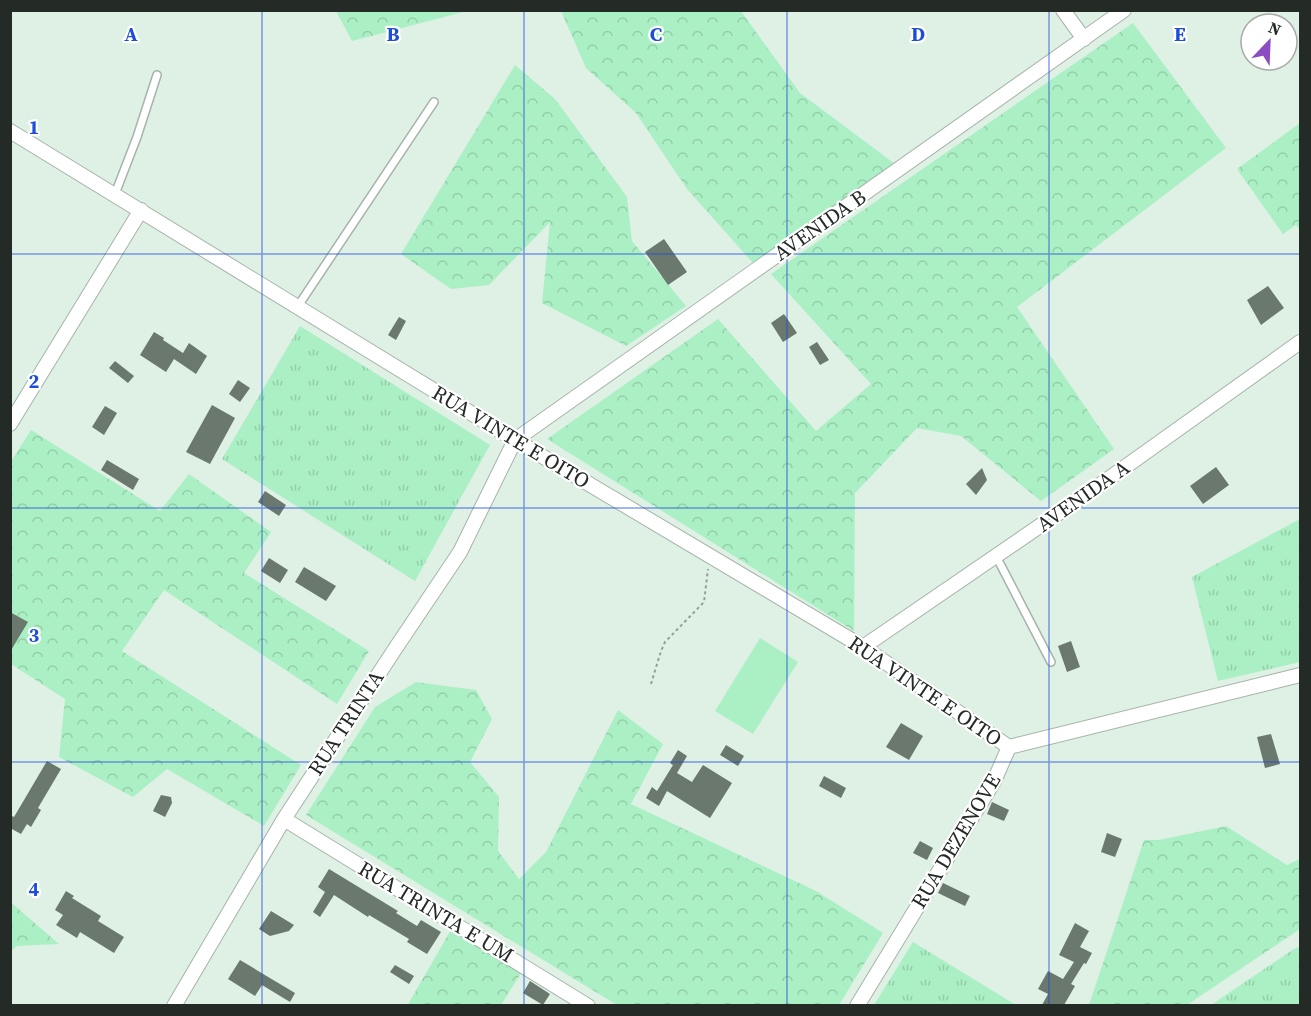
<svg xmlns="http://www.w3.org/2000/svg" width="1311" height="1016" viewBox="0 0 1311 1016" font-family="'Source Serif 4',serif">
	<defs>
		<pattern id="grass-tufts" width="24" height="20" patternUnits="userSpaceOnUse" patternTransform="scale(1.5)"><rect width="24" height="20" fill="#abf0c4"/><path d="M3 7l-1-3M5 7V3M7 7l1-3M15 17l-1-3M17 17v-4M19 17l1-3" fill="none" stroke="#93cea8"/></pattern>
		<pattern id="forest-crowns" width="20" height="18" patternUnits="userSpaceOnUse" patternTransform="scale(1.5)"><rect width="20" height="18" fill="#abf0c4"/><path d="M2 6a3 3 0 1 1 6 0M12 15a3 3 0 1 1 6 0" fill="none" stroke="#93cea8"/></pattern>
	</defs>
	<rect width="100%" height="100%" fill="#dff0e5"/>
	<path fill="url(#grass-tufts)" d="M300,326L490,445L415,581L222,459Z
		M1300,519V662L1218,681L1192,577Z
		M913,942L1016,1005H874Z
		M1300,946V1005H1211L1294,949Z"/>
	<path fill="url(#forest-crowns)" d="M336,11H467L352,41Z
		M561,11H741L800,93L895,164L753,263L687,189L636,113L586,68Z
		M1133,23L1226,148L1017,307L1114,449L1041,501L961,436L917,428L855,493L854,631L547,439L718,319L816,431L871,384L771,274Z
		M515,65L555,99L627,197L632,241L686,306L626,346L542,303L550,222L489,285L451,289L401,254Z
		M1300,123V230L1296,225L1283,234L1237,169Z
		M31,430L160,511L189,474L271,532L244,573L369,651L337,704L164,590L122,651L301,765L264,826L167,769L133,797L59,757L65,699L11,664L10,463Z
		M416,682L476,690L492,719L470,762L499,797L498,851L519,879L546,852L618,710L663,744L631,804L816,891L883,933L839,1005H617L306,815L375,707Z
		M1226,826L1287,865L1300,859V929L1187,1005H1089L1144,840H1159Z
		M11,903L14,905L59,944L17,946L11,951Z
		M452,928L523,970L501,1005L407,1006Z"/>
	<path fill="#abf0c4" d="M760,638L798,662L753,734L715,711Z"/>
	<path fill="#6a786e" d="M664,239L687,272L668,285L645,252Z
		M1268,286L1284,308L1261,325L1247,300Z
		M784,314L797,333L783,342L771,323Z
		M399,317L406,321L396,340L388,335Z
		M154,332L164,338L163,340L183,353L189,343L207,356L196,374L174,359L166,372L140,355Z
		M817,342L829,360L820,365L809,347Z
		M115,361L134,376L128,383L109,368Z
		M238,380L250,388L240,402L229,394Z
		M212,405L235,418L210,464L186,452Z
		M105,406L117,413L104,435L92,427Z
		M107,460L139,479L133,490L101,470Z
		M1216,467L1229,485L1203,504L1190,486Z
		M982,468L987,480L976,495L966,484Z
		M265,491L286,505L279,516L258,502Z
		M269,558L288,570L280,583L261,571Z
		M304,567L336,586L326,601L295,582Z
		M10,612L28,622L10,652Z
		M1071,641L1080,667L1067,672L1058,646Z
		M901,723L923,736L909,760L886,747Z
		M1271,734L1280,764L1265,768L1257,737Z
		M726,745L744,756L738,766L720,755Z
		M678,750L687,756L677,773L692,782L703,765L732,783L710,818L667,791L659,806L646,798L652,787L657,791L673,765L677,768L670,763Z
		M47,761L61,769L38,808L41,810L31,827L27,824L21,834L10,828V815L14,817Z
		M824,776L846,788L841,798L819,786Z
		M161,795L171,797L172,803L165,817L153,811Z
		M992,802L1009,810L1004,821L987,814Z
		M1107,833L1122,839L1115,857L1101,852Z
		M920,841L933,848L927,860L913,853Z
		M329,869L398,911L396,913L417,926L421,920L441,932L427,954L407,942L409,939L369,915L368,917L334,895L320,917L313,912L325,892L318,887Z
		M943,883L970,896L965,906L938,893Z
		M66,891L74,896L72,898L101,916L98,921L124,937L114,953L80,932L77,938L56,925L63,915L55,910Z
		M271,911L294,925L289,931L270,936L259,929Z
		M1075,923L1089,931L1080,947L1092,953L1086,964L1084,963L1071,984L1075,986L1064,1005H1042L1048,994L1038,989L1048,971L1063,979L1074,962L1059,955Z
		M240,960L295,993L290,1002L262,985L255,996L228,979Z
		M395,965L414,976L409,984L390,972Z
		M530,981L550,994L543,1005L523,993Z"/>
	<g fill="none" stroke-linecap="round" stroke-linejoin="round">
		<g stroke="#a5b4aa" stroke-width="10">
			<path id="service" d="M115,194L137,137L157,75
				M298,306L434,102
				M996,556L1051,662"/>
		</g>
		<g stroke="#a5b4aa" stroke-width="16">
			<path id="minor" d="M1063,10L1084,39
				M10,131L515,440L863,647L1009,747
				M10,424L141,210
				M863,647L1104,482L1300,342
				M284,819L588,1006
				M174,1006L284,819L395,649L460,552L515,440L1124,10
				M857,1006L994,781L1009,747L1300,675"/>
		</g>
		<path stroke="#939f97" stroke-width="2" stroke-dasharray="3 3" stroke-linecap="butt" d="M651,684L661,651L665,642L704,602L708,569"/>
		<use href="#service" stroke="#fff" stroke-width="7"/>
		<use href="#minor" stroke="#fff" stroke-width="14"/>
	</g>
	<path fill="none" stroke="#1d4ed8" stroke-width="1.5" stroke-opacity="0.55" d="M262,10V1006M524,10V1006M787,10V1006M1049,10V1006M10,254H1300M10,508H1300M10,762H1300"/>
	<g text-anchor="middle" stroke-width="4.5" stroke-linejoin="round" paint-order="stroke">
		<g font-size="21" fill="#242a26" stroke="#fff">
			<text transform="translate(820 225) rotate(-35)" y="7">AVENIDA B</text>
			<text transform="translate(511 437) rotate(31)" y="7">RUA VINTE E OITO</text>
			<text transform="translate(1083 496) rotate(-35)" y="7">AVENIDA A</text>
			<text transform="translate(925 691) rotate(34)" y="7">RUA VINTE E OITO</text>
			<text transform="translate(346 723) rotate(-57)" y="7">RUA TRINTA</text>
			<text transform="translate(956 841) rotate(-59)" y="7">RUA DEZENOVE</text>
			<text transform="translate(436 912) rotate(31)" y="7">RUA TRINTA E UM</text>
		</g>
	</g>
	<g font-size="20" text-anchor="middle" font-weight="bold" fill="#1d4ed8" stroke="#fff" stroke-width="4.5" stroke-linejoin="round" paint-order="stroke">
		<text x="131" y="41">A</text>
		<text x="393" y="41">B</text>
		<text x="656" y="41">C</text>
		<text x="918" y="41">D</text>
		<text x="1180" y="41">E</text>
		<text x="34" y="134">1</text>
		<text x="34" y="388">2</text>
		<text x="34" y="642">3</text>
		<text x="34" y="896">4</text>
	</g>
	<rect width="1311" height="1016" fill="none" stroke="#242a26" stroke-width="24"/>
	<g transform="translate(1269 42) rotate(23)"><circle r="28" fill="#ffffff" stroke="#a7aaa8" stroke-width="1.5"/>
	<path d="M0-4.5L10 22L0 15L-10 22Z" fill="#8c4dc3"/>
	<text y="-9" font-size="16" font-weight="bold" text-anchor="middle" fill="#242a26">N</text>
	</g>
</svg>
